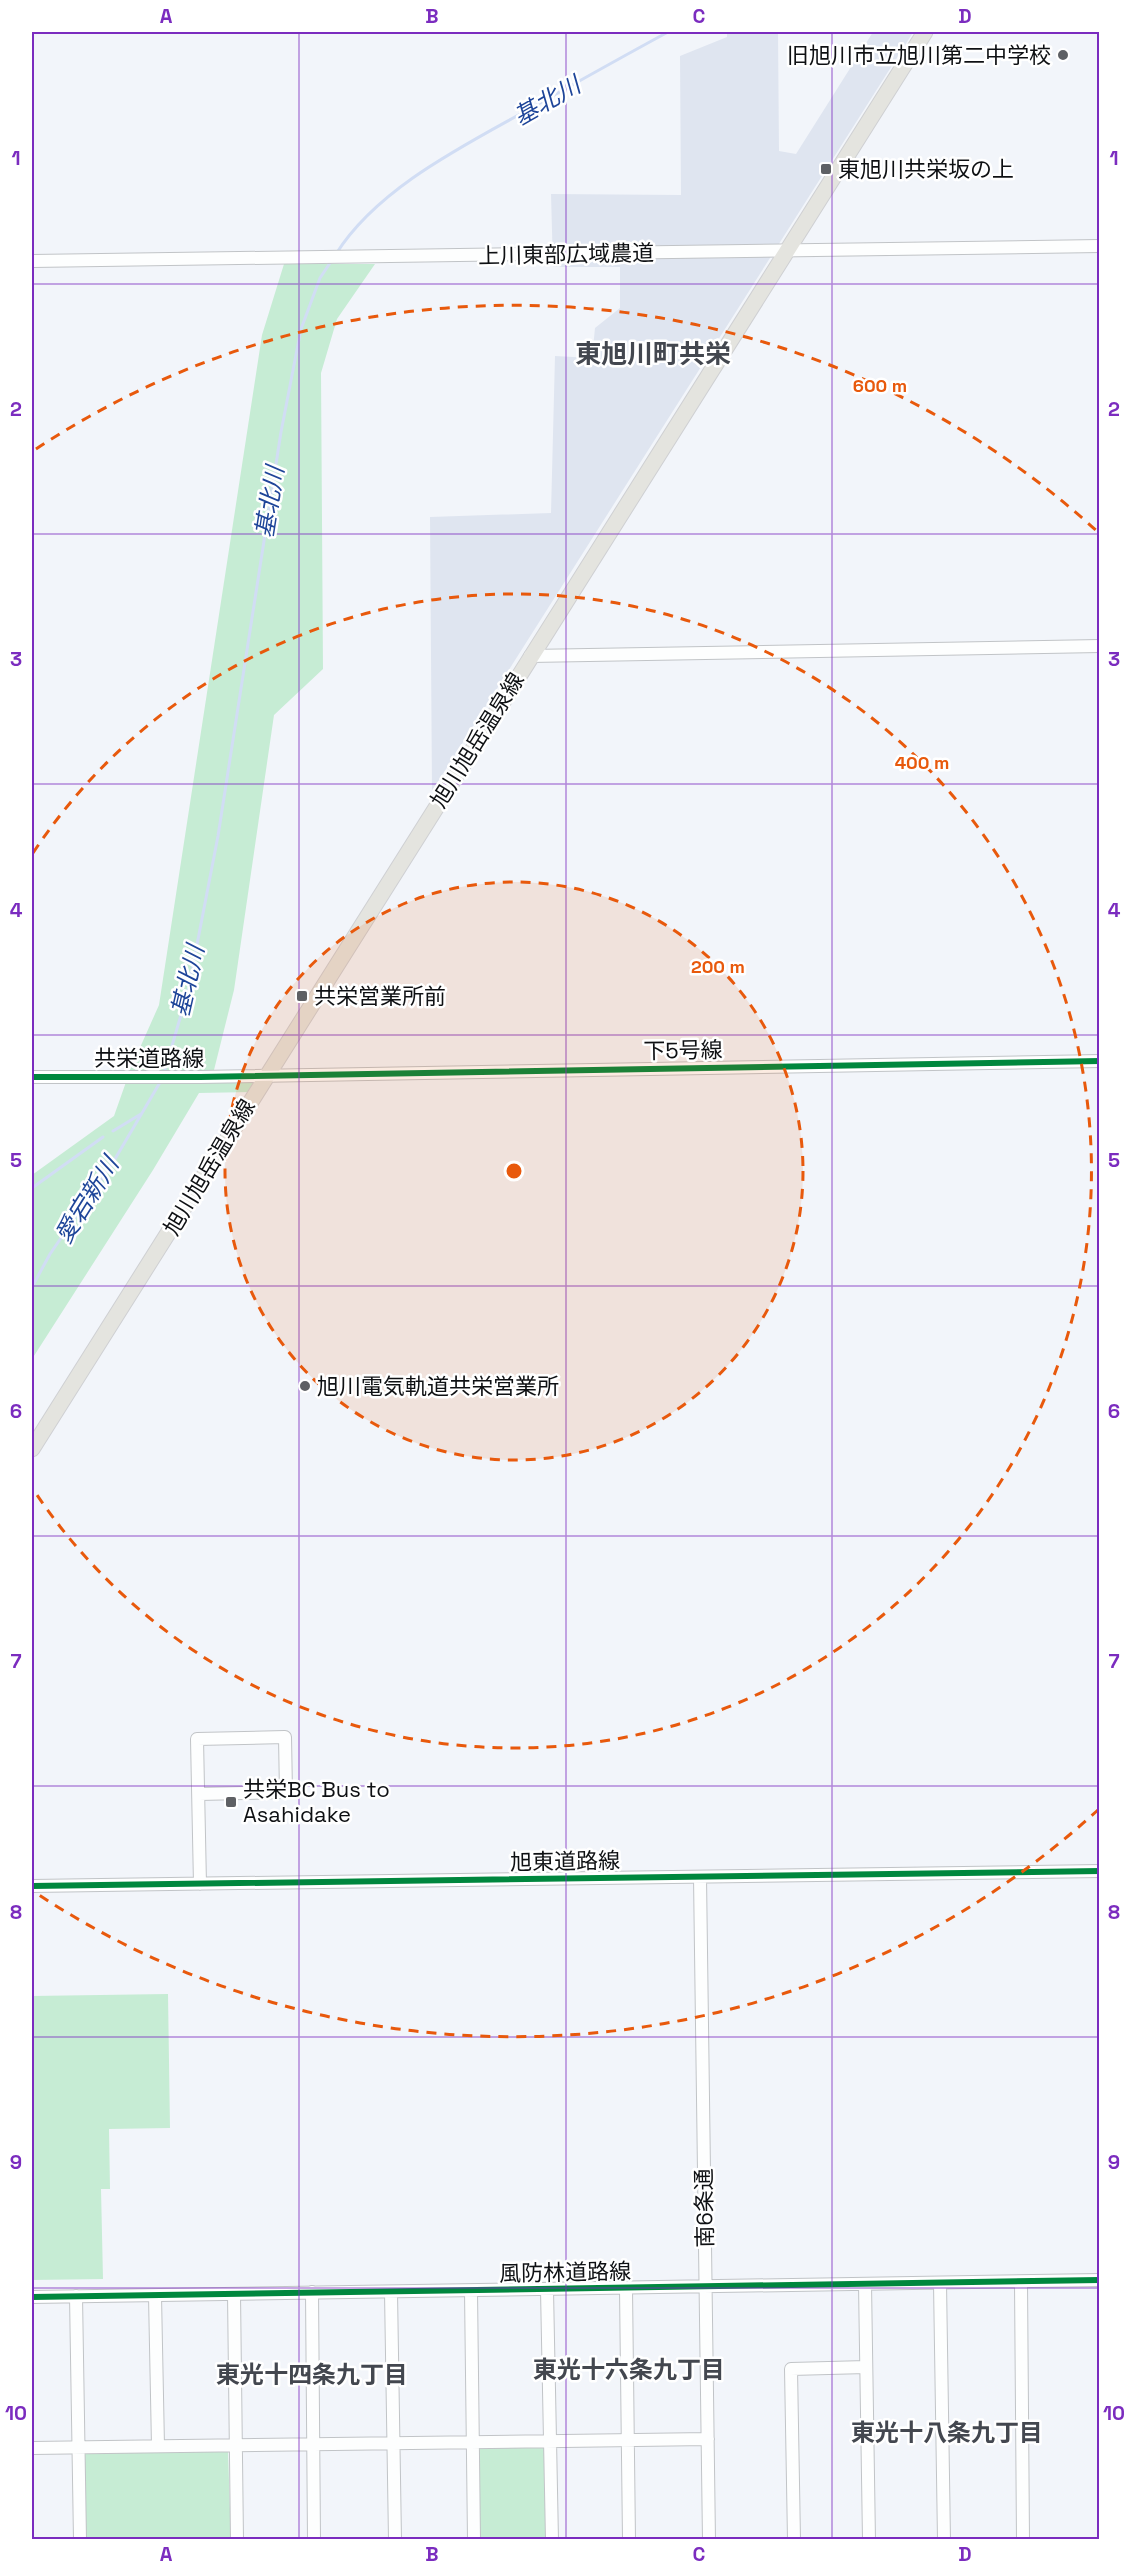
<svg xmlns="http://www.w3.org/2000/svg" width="1131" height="2571" viewBox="0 0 1131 2571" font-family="'Space Grotesk','Noto Sans JP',sans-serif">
	<rect width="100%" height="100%" fill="#f2f5fa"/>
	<path fill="#dfe5f0" d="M727,32H778L779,151L796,154L873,32L912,34L432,791L430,517L551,513L555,356L592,358L595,328L620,308V267H553L551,194L681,195L680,56L727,37Z"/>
	<path fill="#c6ecd4" d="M284,264H375L337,319L321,373L323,669L274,715L234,990L214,1070H130L159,1005L262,335Z
		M258,1080L252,1092L199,1093L153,1170L32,1359V1175L114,1116L126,1082Z
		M168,1994L170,2128L109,2129L110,2189H101L103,2279L32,2280V1996Z
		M550,2441L552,2539H474L473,2442Z
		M228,2451L231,2539H85L84,2453Z"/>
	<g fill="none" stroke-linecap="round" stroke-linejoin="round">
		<path stroke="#d1ddf4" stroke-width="3" d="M336,254C376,190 459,148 524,112C572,85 620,58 668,32
			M164,1073L188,991L218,836L281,432L301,329L320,278L332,260
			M113,1131L141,1114
			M32,1188L103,1137
			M32,1287L50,1254L112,1164L162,1079"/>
		<g stroke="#c1c4c7" stroke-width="14">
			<path id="minor" d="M32,261L1100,246
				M530,656L1100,646
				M32,1077H200L1100,1061
				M199,1794L286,1792L285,1737L197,1739L200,1884
				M700,1877L709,2540
				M32,1886L1100,1871
				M1021,2282L1023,2540
				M940,2283L944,2540
				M865,2284L869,2540
				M626,2289L629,2540
				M547,2290L552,2540
				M471,2291L474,2540
				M312,2292L314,2540
				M391,2292L395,2540
				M234,2294L237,2540
				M76,2296L80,2540
				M155,2296L158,2446
				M32,2297L1100,2280
				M32,2448L708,2439
				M794,2540L791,2369L866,2367"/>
		</g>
		<g stroke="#cfd0d3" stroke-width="17">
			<path id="major" d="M32,1449L925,32"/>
		</g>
		<use href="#minor" stroke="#fdfefe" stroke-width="12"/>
		<use href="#major" stroke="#e4e4df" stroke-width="15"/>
		<g stroke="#fff" stroke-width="10">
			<path id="cycleway" d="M32,1077H200L1100,1061
				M32,1886L1100,1871
				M32,2297L1100,2280"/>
		</g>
		<use href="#cycleway" stroke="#00873e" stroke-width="6"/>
	</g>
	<path fill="none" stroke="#7b2cbf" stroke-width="1.5" stroke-opacity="0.55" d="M299,32V2540M566,32V2540M832,32V2540M32,284H1100M32,534H1100M32,784H1100M32,1035H1100M32,1286H1100M32,1536H1100M32,1786H1100M32,2037H1100M32,2288H1100"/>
	<circle cx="514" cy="1171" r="289" fill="#e8590c" fill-opacity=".12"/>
	<g fill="none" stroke="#e8590c" stroke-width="3" stroke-dasharray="10 8">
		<circle cx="514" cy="1171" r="289"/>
		<path d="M33 853A577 577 0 1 1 33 1489"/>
		<path d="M1099 1809A866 866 0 0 1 36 1893M36 449A866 866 0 0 1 1099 533"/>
	</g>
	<g fill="#5e6064" stroke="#fff" stroke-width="2">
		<circle cx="1063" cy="55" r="6"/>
		<rect x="820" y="163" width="12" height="12" rx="3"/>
		<rect x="296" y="990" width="12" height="12" rx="3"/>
		<circle cx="305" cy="1386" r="6"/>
		<rect x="225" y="1796" width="12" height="12" rx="3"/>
	</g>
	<g text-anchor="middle" stroke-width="5" stroke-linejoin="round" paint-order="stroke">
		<g font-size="22" fill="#0e1013" stroke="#fff" text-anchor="start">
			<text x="1051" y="63" text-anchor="end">旧旭川市立旭川第二中学校</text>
			<text x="838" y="177">東旭川共栄坂の上</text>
			<text x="314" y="1004">共栄営業所前</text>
			<text x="317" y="1394">旭川電気軌道共栄営業所</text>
			<text x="243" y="1797">共栄BC Bus to<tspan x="243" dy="25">Asahidake</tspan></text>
		</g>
		<g font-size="22" fill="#0e1013" stroke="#fff">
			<text transform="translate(566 254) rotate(-1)" y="8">上川東部広域農道</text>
			<text transform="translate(477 740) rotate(-58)" y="8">旭川旭岳温泉線</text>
			<text transform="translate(683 1050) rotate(-1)" y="8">下5号線</text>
			<text x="149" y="1066">共栄道路線</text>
			<text transform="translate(209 1167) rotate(-59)" y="8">旭川旭岳温泉線</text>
			<text transform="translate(565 1861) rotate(-1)" y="8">旭東道路線</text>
			<text transform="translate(704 2208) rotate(-91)" y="8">南6条通</text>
			<text transform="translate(565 2272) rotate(-1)" y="8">風防林道路線</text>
		</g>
		<g font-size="24" font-style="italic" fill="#1e4599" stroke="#fff">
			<text transform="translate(547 101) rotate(-30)" y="8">基北川</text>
			<text transform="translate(270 502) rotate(-81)" y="8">基北川</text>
			<text transform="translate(188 981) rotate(-77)" y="8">基北川</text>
			<text transform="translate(87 1200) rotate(-58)" y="8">愛宕新川</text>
		</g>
		<g font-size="24" font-weight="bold" fill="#43474f" stroke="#fff">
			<text x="629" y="2378">東光十六条九丁目</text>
			<text x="312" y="2383">東光十四条九丁目</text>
			<text x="947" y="2441">東光十八条九丁目</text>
		</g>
		<g font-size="26" font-weight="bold" fill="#43474f" stroke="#fff">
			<text x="653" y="363">東旭川町共栄</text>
		</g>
	</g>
	<circle cx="514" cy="1171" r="9" fill="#e8590c" stroke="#fff" stroke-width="3"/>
	<g font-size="18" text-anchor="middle" font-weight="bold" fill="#e8590c" stroke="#fff" stroke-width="5" stroke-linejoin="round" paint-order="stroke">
		<text x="880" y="392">600 m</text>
		<text x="922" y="769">400 m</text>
		<text x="718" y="973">200 m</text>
	</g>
	<rect width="1131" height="2571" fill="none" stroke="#ffffff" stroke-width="66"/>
	<rect x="33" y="33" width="1065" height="2505" fill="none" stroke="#7b2cbf" stroke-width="2"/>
	<g font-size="20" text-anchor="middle" font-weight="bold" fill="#7b2cbf">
		<text x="166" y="23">A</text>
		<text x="432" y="23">B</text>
		<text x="699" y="23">C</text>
		<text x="965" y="23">D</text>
		<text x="16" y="165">1</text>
		<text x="1114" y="165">1</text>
		<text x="16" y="416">2</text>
		<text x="1114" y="416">2</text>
		<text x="16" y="666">3</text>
		<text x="1114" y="666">3</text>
		<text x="16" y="917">4</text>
		<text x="1114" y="917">4</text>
		<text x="16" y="1167">5</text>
		<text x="1114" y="1167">5</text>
		<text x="16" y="1418">6</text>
		<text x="1114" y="1418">6</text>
		<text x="16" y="1668">7</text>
		<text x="1114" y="1668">7</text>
		<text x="16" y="1919">8</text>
		<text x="1114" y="1919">8</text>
		<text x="16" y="2169">9</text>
		<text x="1114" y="2169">9</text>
		<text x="16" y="2420">10</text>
		<text x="1114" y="2420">10</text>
		<text x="166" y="2561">A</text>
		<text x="432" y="2561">B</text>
		<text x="699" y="2561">C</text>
		<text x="965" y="2561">D</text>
	</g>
</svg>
